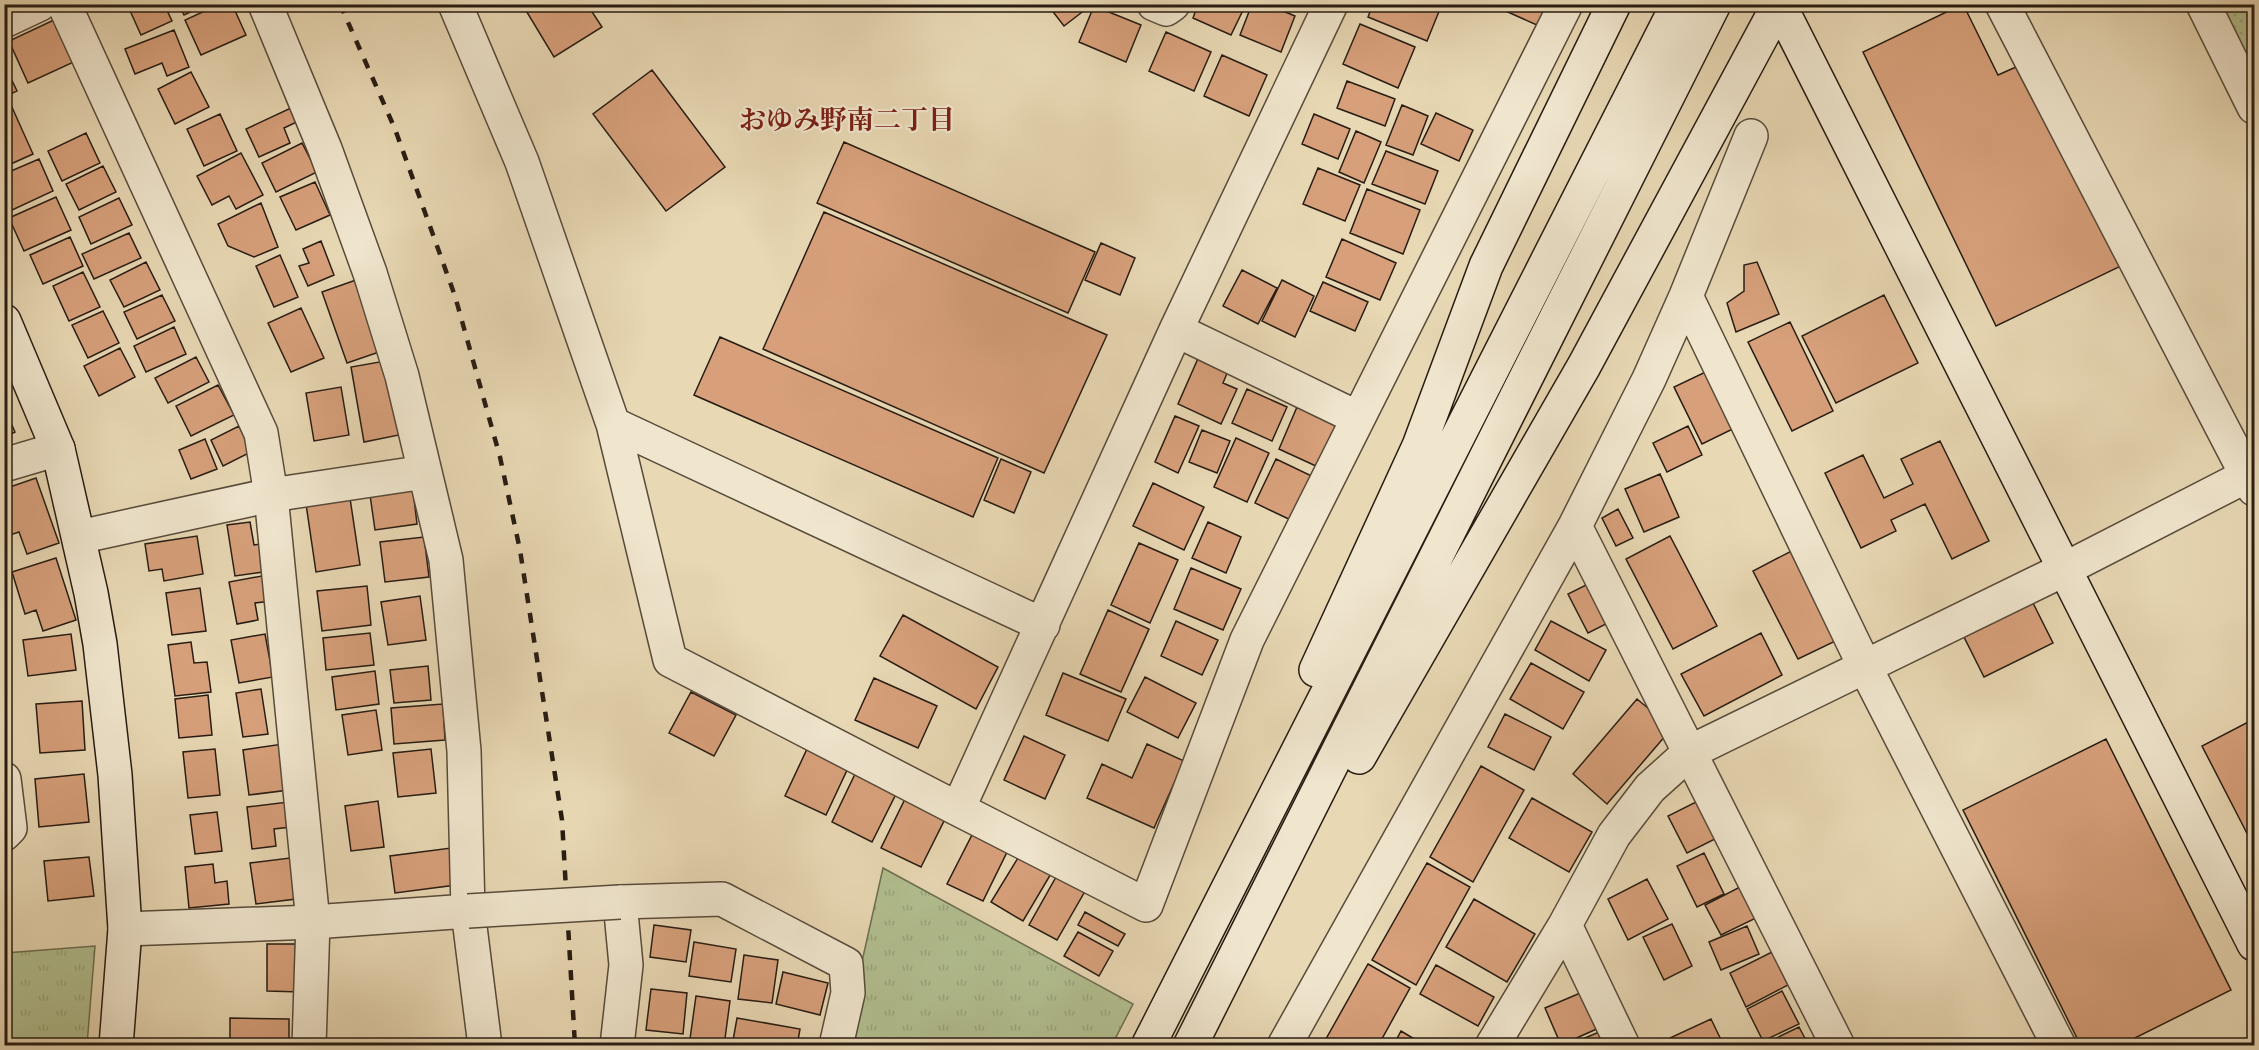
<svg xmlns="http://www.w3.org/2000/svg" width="2259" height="1050" viewBox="0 0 2259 1050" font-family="'IM FELL DW Pica','Noto Serif JP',serif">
	<defs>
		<pattern id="grass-dots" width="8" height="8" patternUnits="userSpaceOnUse" patternTransform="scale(1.5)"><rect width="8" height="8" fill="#b2bf90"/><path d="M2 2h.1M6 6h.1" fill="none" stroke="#99a47b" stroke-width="1.8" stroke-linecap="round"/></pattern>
		<pattern id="park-tufts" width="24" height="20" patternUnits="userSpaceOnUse" patternTransform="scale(1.5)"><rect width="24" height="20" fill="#b2bf90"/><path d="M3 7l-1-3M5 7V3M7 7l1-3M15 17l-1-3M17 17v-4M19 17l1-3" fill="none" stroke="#99a47b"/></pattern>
	</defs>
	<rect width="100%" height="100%" fill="#e8d8b4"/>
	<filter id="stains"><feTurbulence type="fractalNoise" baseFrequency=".00333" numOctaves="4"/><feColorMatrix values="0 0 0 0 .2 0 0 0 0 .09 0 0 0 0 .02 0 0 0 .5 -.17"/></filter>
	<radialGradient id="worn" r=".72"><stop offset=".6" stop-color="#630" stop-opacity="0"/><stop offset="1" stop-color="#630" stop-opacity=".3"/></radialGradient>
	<path fill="url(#grass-dots)" stroke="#6c6e52" stroke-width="1.5" d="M2212,5H2254V91Z"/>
	<path fill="url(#park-tufts)" stroke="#6c6e52" stroke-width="1.5" d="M883,868L1133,1004L1112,1045L843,1046Z
		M95,946L87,1045H5V953Z"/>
	<path fill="#d7a07b" stroke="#271c13" stroke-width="1.5" d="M127,4H164L172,21L141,35Z
		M179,4H207L184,15Z
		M220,4H232L246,35L201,55L185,20Z
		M522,4H587L602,27L554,57Z
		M1047,4H1088L1090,6L1064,26Z
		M1198,4H1246L1231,35L1193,18Z
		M1252,4H1266L1295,16L1281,52L1240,35Z
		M1373,4H1442L1427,41L1368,17Z
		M1490,4H1547L1539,26Z
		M1963,4L1998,75L2025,63L2123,265L1996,326L1863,52Z
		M1094,6L1141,25L1126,62L1079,42Z
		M56,19L76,61L28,83L9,41Z
		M1360,24L1415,47L1398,88L1343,64Z
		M174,30L189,67L167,76L162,63L135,74L125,49Z
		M1166,32L1211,52L1194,91L1149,71Z
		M1222,55L1267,75L1249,116L1204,96Z
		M4,64L17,91L4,97Z
		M652,70L725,167L666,211L593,114Z
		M191,72L209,107L175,124L158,89Z
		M1347,81L1395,99L1385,126L1337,108Z
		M11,105L33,154L4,167V108Z
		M1402,105L1428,116L1413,155L1386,145Z
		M293,107L299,121L284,128L290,143L259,157L246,129Z
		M1436,113L1473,130L1459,161L1421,144Z
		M220,114L237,151L204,166L187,129Z
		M1314,114L1350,129L1338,159L1302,144Z
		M1356,131L1381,142L1364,183L1339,172Z
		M86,133L100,163L62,181L48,151Z
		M844,142L1095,252L1068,313L817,203Z
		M302,143L317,172L276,192L262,163Z
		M1386,151L1438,171L1425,204L1372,184Z
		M241,153L263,195L236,209L229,196L212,205L197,176Z
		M39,159L53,191L10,211L4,199V174Z
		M103,166L116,192L79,210L66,184Z
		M1318,168L1360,185L1345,221L1303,204Z
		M315,182L330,215L296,230L280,197Z
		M1367,189L1420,210L1403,254L1350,233Z
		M56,197L71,230L24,251L9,218Z
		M119,198L132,225L91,244L79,217Z
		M261,203L278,247L254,257L228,246L218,224Z
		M824,212L1107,335L1044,473L763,349Z
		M129,233L141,258L94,279L82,254Z
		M70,237L83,266L43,284L30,255Z
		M1342,239L1396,263L1380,300L1326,277Z
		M321,241L334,275L308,286L299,266L309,263L303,249Z
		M1101,243L1135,258L1120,295L1085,280Z
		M280,255L298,297L274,307L256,266Z
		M146,262L160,290L124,307L110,280Z
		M1757,262L1779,314L1736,332L1727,303L1744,291V265Z
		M1242,270L1277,288L1258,324L1223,306Z
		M83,272L100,307L69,321L53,286Z
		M356,280L382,351L347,363L322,292Z
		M1282,280L1314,296L1295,337L1262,321Z
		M1323,282L1368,302L1355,331L1310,311Z
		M162,295L175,321L137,339L124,312Z
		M1884,295L1918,363L1836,403L1802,336Z
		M301,308L324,358L291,372L268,323Z
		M103,311L119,343L88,358L72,325Z
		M1790,322L1833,411L1792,431L1748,342Z
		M174,327L186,354L146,372L134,346Z
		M720,337L998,458L973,517L694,395Z
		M120,348L135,377L99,396L84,366Z
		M1200,354L1230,366L1223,383L1237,389L1221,424L1178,404Z
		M196,357L209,382L168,403L155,378Z
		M385,361L399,435L364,442L351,367Z
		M1716,367L1743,424L1702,444L1674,387Z
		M218,385L234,415L191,436L176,406Z
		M341,387L349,435L314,441L306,393Z
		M1247,389L1287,407L1272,441L1232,423Z
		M4,407L15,432L4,437Z
		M1297,407L1337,425L1318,467L1279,449Z
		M1175,416L1199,426L1178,473L1155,462Z
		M239,426L251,452L223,466L211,440Z
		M1688,426L1702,455L1667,472L1653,443Z
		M1202,430L1230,441L1217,473L1189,462Z
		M1236,438L1269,453L1247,502L1214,487Z
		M205,439L217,469L191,479L179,450Z
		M1940,441L1989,541L1952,559L1925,504L1891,520L1896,531L1861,548L1825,473L1863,455L1884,498L1913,484L1901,459Z
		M1001,459L1031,472L1014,513L984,500Z
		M1276,459L1318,479L1297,523L1255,503Z
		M1660,474L1679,517L1644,532L1625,489Z
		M36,478L59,543L27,554L19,532L4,537V489Z
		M412,482L417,524L375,530L369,488Z
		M1153,483L1204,507L1184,550L1133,526Z
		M350,498L360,565L316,572L306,504Z
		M1618,509L1633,538L1616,546L1602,518Z
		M250,522L254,545L267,543L271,571L235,576L227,525Z
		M1208,522L1241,537L1226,573L1192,558Z
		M197,536L203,574L164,581L162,569L149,571L145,544Z
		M1670,536L1717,626L1673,649L1626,559Z
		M424,537L429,577L385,582L380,542Z
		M1139,543L1178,560L1150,623L1111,605Z
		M1803,545L1848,635L1798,659L1753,571Z
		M56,558L76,620L43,631L36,610L25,614L12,572Z
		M1191,568L1241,589L1223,630L1174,609Z
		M267,575L272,601L255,603L258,620L237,624L229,582Z
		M1596,580L1616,619L1588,633L1568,594Z
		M367,586L371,625L322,631L317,591Z
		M200,588L206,631L172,635L166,593Z
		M420,596L426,640L388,645L381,602Z
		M2033,603L2053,643L1984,677L1964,637Z
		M1108,610L1149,629L1121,692L1080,674Z
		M903,615L998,667L976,709L880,656Z
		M1176,621L1218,640L1202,675L1161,656Z
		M1551,621L1606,650L1589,681L1535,650Z
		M370,633L374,665L326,670L323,638Z
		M1761,633L1782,675L1704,716L1681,674Z
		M71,634L76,670L28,676L23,640Z
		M265,634L273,677L239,683L231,640Z
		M191,642L194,663L207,662L211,692L175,696L168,645Z
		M1531,663L1584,692L1563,729L1510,699Z
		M428,666L431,700L394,703L390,670Z
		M375,671L379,704L336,710L332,677Z
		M1063,673L1126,699L1108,741L1046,715Z
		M1145,677L1196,703L1178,738L1127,712Z
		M874,678L937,706L918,748L855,720Z
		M261,689L268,734L243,737L236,693Z
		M691,692L736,715L714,756L669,733Z
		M208,695L212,735L179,738L175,699Z
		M1637,699L1672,728L1607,804L1573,774Z
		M82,701L85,750L40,753L36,704Z
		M443,704L445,740L394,744L391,708Z
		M376,710L382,750L348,755L342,715Z
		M1505,714L1551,737L1534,770L1488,747Z
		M2254,719V847L2202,746Z
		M1024,736L1065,755L1045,799L1004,780Z
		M2106,739L2231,990L2119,1046H2081L1963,810Z
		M283,744L289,790L249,795L243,750Z
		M1147,744L1184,761L1154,828L1087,798L1102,764L1132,778Z
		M215,749L220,795L188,798L183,752Z
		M431,749L436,793L398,797L393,753Z
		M807,749L848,768L826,815L785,796Z
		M1481,766L1524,790L1473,882L1430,857Z
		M856,772L897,792L872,842L832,822Z
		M84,774L89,822L39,827L35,779Z
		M1706,797L1725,834L1687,853L1668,816Z
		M1532,798L1592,832L1569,872L1509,838Z
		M905,799L945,819L921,867L881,848Z
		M378,801L384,847L351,851L345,806Z
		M288,802L291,827L274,829L276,846L252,849L247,807Z
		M217,812L222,851L195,854L190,815Z
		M974,831L1009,848L983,901L947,884Z
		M451,848L456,885L395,893L390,856Z
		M1024,848L1055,867L1023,921L991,902Z
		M1704,853L1724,894L1697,907L1677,866Z
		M89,857L94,896L48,901L44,861Z
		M290,858L296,899L256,904L250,863Z
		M1427,863L1470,887L1416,985L1372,960Z
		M213,864L215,883L227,881L229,904L189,908L185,867Z
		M1060,870L1088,886L1057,940L1029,925Z
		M1647,879L1668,919L1628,940L1608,899Z
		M1740,887L1756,918L1721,935L1705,905Z
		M1474,899L1535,934L1507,982L1446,947Z
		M1085,912L1125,934L1118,946L1078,925Z
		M1672,924L1692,966L1664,980L1643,937Z
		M654,925L691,930L686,962L650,957Z
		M1747,926L1759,954L1721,970L1709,942Z
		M1078,932L1113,951L1099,976L1064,956Z
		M694,942L736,949L731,982L689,976Z
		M267,944H301V992L267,991Z
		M1772,952L1788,985L1746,1007L1730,973Z
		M744,955L778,960L772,1003L738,999Z
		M1368,964L1410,988L1378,1046H1322Z
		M1436,965L1494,997L1478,1026L1420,994Z
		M783,972L828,983L820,1015L776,1004Z
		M651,989L687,993L683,1034L646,1030Z
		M1585,991L1601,1027L1561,1045L1545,1008Z
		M1782,991L1799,1024L1763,1041L1747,1009Z
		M696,996L730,1001L724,1046H689Z
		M230,1018L289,1019V1046H230Z
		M737,1018L800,1029L797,1046H732Z
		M1711,1019L1724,1046H1661L1659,1043Z
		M1799,1027L1809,1046H1765L1764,1044Z
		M1604,1030L1611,1046H1568V1045Z
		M1401,1031L1426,1046H1393Z"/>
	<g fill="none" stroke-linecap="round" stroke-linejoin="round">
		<g stroke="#574b3b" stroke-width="36">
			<path id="street" d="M64,4L261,433L271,495L313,922L309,1046
				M265,4L325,149L370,273L402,376L446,560L464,751L468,911L485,1046
				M455,4L522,162L613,424L670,660L958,809
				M1154,4L1166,9L1173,4
				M1331,4L1176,330L958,809L1146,905L1247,640L1566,4
				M2002,4L2254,489
				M2203,4L2254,107
				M4,21L40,4
				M1686,296L1864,665L2059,1046
				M1176,330L1358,418
				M613,424L1043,625
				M4,465L58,449
				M1575,526L1838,1046
				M79,537L271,495L425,472
				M4,779L10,828L4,834
				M1565,925L1623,1046
				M125,929L313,922L468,911
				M617,1046L626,965L620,902L722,899L846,964L848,993L836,1046
				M1284,1046L1575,526L1649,379L1686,296L1751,136
				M1492,1046L1565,925L1614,835L1650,788L1690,752L2063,570L2254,472"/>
		</g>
		<g stroke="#271c13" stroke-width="36">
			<path id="secondary" d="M1779,4L2254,944
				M4,321L58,449L91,593L100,644L115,775L125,929L116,1046
				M1316,670L1419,446L1486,266L1614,4
				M1359,757L1584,366L1779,4
				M1148,1046L1678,4
				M1190,1046L1714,4"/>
		</g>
		<use href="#street" stroke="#f0e6ce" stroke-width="33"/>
		<use href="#secondary" stroke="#f0e6ce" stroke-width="33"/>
		<path stroke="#271c13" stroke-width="4.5" stroke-dasharray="10 10" stroke-linecap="butt" d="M340,4L395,129L455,296L500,457L520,550L562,820L575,1046"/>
		<g stroke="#574b3b" stroke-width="36" stroke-linecap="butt">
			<path id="street-bridge" d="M468,911L620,902"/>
		</g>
		<use href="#street-bridge" stroke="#f0e6ce" stroke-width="33"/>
	</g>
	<g text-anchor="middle" stroke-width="4.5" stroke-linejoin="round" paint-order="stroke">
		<g font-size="27" font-weight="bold" fill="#7a1f14" stroke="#f0e6ce">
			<text x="847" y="129">おゆみ野南二丁目</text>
		</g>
	</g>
	<rect width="2259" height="1050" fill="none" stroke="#e8d8b4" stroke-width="24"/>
	<rect x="6" y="6" width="2247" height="1038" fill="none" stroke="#271c13" stroke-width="3"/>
	<rect x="12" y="12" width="2235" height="1026" fill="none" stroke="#271c13" stroke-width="1.5"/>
	<rect width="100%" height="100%" filter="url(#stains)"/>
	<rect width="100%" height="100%" fill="url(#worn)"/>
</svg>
